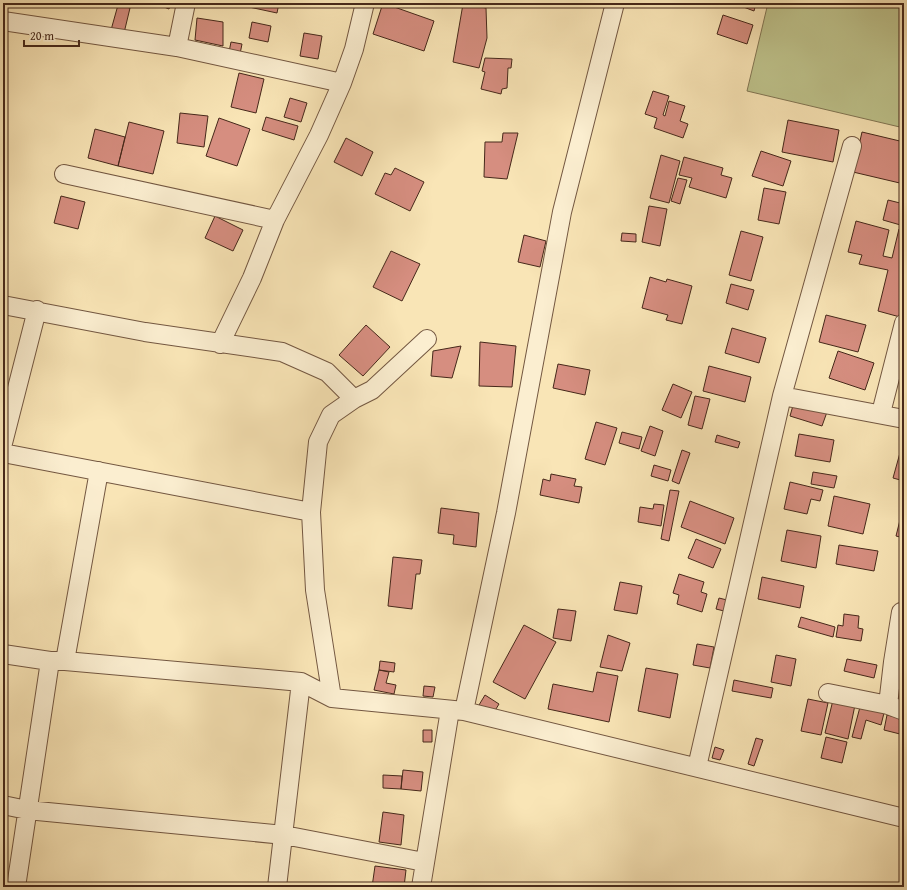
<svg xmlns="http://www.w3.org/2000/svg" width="907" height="890" viewBox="0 0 907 890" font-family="'Gentium Book Plus',serif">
	<rect width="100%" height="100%" fill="#f9e5b6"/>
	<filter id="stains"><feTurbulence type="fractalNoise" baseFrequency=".005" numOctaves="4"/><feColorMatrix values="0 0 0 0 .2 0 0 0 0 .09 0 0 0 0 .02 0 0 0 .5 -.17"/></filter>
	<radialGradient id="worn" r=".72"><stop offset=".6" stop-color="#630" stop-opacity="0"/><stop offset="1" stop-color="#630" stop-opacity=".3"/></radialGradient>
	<path fill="#bfc48d" stroke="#827654" d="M768,3H904V128L747,91Z"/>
	<path fill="#d68e80" stroke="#46281a" d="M154,3H171L169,9Z
		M249,3H279L277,13L249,7Z
		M383,3L434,21L424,51L373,34Z
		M733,3H756L754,11Z
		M463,4L486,8L487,38L479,68L453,62Z
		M118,5L130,8L124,33L111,30Z
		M723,15L753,25L747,44L717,34Z
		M197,18L223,22V46L195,40Z
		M252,22L271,26L268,42L249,38Z
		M304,33L322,36L318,59L300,56Z
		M231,42L242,44L240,54L229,52Z
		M485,58L512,59L511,68H508L507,88L502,89L501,94L481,89L485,72L482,71Z
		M239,73L264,79L256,113L231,107Z
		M653,91L669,96L663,115L665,116L669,101L685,106L680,121L688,124L683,138L654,128L657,118L645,114Z
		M290,98L307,103L301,122L284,117Z
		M180,113L208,116L204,147L177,143Z
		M266,117L298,126L294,140L262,130Z
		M219,118L250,129L237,166L206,156Z
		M788,120L839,130L833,162L782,152Z
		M129,122L164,131L153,174L118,166Z
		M95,129L125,137L118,166L88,158Z
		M862,132L904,142V184L853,172Z
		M503,133H518L507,179L484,177L485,142H502Z
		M346,138L373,152L362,176L334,162Z
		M761,151L791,161L783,186L752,176Z
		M661,155L680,161L669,203L650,198Z
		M684,157L723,168L721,175L732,178L726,198L689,187L692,178L679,175Z
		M395,168L424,182L410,211L375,194L385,173L391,175Z
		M678,178L687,180L680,204L671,201Z
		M764,188L786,192L779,224L758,220Z
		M61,196L85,202L78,229L54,223Z
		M888,200L904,204V226L883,220Z
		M649,206L667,209L660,246L642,242Z
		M215,216L243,230L233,251L205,238Z
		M856,221L889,230L883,256L892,258L899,229L904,230V300L900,317L878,311L888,270L859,264L862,255L848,252Z
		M741,231L763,237L751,281L729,275Z
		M622,233L636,234V242L621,241Z
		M524,235L546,241L540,267L518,262Z
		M391,251L420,264L402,301L373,287Z
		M650,277L666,282L667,279L692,286L682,324L666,320L668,315L642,308Z
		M731,284L754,290L748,310L726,303Z
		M826,315L866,325L858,352L819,342Z
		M366,325L390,347L363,376L339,355Z
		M732,328L766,338L759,363L725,353Z
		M480,342L516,346L512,387L479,386Z
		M461,346L452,378L431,376L433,351Z
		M838,351L874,363L865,390L829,378Z
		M558,364L590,370L585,395L553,388Z
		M709,366L751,377L745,402L703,391Z
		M673,384L692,392L681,418L662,410Z
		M695,396L710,399L702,429L688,425Z
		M794,402L827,412L822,426L790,416Z
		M596,422L617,428L605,465L585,459Z
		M650,426L663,431L655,456L641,451Z
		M622,432L642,437L639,449L619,443Z
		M799,434L834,440L830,462L795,456Z
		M717,435L740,442L738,448L715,442Z
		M903,442H904V481L893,478Z
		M682,450L690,453L679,484L672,481Z
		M654,465L671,470L668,481L651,476Z
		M813,472L837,476L834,488L811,484Z
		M551,474L576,479L574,486L582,487L579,503L540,495L543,479L550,481Z
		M790,482L823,490L820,501L811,499L807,514L784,509Z
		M670,490L679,491L669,541L661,539Z
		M834,496L870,504L863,534L828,526Z
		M690,501L734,518L725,544L681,527Z
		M654,504L664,505L661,526L638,522L640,507L653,509Z
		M441,508L479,513L476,547L453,544L454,535L438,533Z
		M901,516L904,517V538L896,536Z
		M787,530L821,536L816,568L781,561Z
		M696,539L721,549L713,568L688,558Z
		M839,545L878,551L874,571L836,564Z
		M393,557L422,560L420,574H416L412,609L388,606Z
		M679,574L704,582L701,592L707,594L702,612L677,604L679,595L673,593Z
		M762,577L804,586L800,608L758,599Z
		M620,582L642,586L637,614L614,610Z
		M719,598L731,601L728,612L716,609Z
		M558,609L576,611L571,641L553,638Z
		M844,614L859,616L858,628L863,629L861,641L836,637L838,625L843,626Z
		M801,617L835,627L833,637L798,627Z
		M524,625L556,642L525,699L493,682Z
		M608,635L630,643L622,671L600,667Z
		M697,644L714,647L710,668L693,665Z
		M776,655L796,659L791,686L771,682Z
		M847,659L877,665L874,678L844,671Z
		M380,661L395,663L394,672L379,670Z
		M646,668L678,674L670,718L638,711Z
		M379,670L389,672L386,683L396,685L394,694L374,690Z
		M597,672L618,676L609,722L548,709L553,684L593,692Z
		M734,680L773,688L771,698L732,691Z
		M424,686L435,687L433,697L423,696Z
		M485,695L499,704L493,714L479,705Z
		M808,699L828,703L821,735L801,731Z
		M833,700L855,705L848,739L825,733Z
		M860,707L884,713L881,725L866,720L861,739L852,737Z
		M887,715L904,719V735L884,730Z
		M423,730H432V742H423Z
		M826,737L847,742L842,763L821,758Z
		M756,738L763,740L754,766L748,764Z
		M715,747L724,750L720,760L712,758Z
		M403,770L423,772L421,791L401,789Z
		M383,775L402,776L401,789L383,788Z
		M383,812L404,815L401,845L379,842Z
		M375,866L406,870L404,887H372Z"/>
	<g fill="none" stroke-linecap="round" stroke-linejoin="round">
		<g stroke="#735741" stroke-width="20">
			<path id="street" d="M3,21L177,47L342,83
				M177,47L186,3
				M64,174L275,220
				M3,305L145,332L282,352L327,372L354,399
				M220,344L252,278L275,220L319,135L342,83L354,49L365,3
				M782,396L904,419
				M881,413L904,323
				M3,443L37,310
				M3,453L311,512
				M3,654L50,661H65L301,682L332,698L464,711L904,818
				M65,661L99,471
				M828,693L888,705L904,711
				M332,698L315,590L311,512L318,442L331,415L354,399L372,390L427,339
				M888,705L893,662L901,612
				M464,711L506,513L562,212L615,3
				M697,767L782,396L852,146
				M3,805L27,810L284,835L424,862
				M16,887L50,661
				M277,887L301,682
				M421,887L450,710"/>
		</g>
		<use href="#street" stroke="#fbeed0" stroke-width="18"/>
	</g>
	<rect width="907" height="890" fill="none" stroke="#f9e5b6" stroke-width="16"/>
	<rect x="4" y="4" width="899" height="882" fill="none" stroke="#46281a" stroke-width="2"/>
	<rect x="8" y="8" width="891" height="874" fill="none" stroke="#46281a"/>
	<path d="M24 40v6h55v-6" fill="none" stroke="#46281a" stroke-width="2"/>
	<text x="30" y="40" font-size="12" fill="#46281a" stroke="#fbeed0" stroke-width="3" paint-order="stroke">20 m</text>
	<rect width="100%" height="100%" filter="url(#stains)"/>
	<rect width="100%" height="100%" fill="url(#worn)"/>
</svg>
